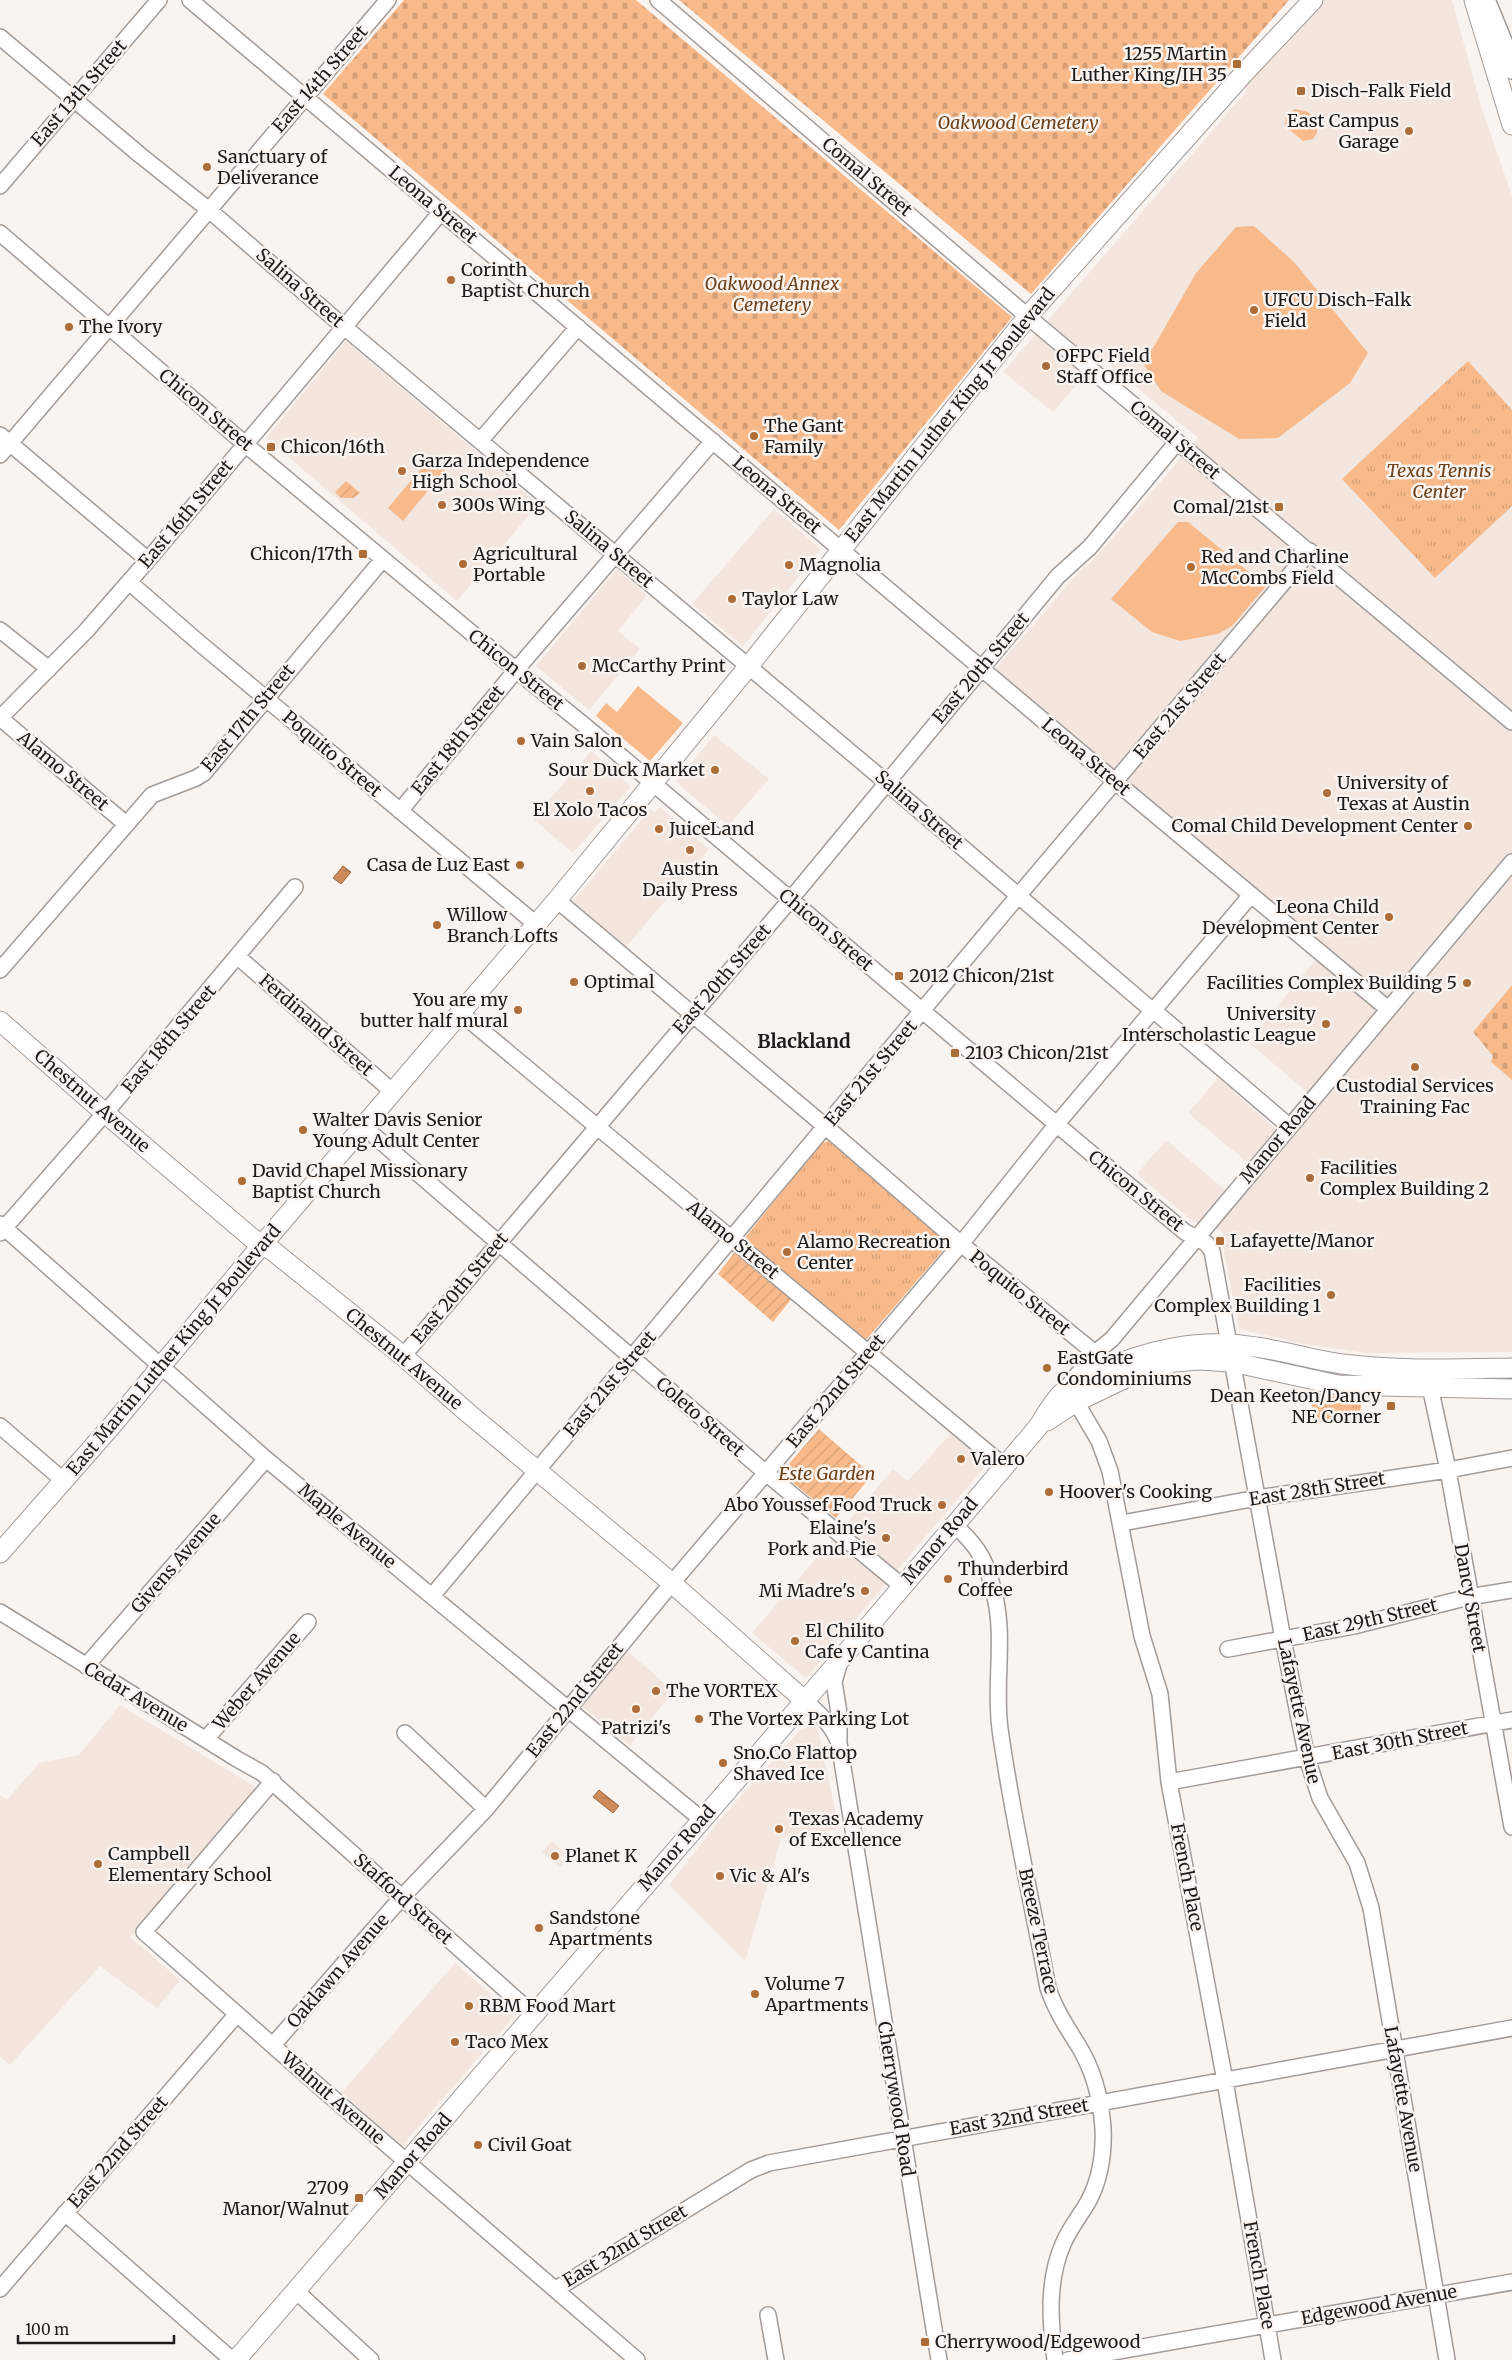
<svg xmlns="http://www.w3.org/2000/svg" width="1512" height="2360" viewBox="0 0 1512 2360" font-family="Merriweather,serif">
	<defs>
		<pattern id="cemetery-stones" width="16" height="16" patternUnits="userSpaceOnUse" patternTransform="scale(1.25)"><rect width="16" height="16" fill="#f8ba8b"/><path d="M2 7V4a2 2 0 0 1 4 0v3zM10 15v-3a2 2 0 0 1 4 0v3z" fill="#d49f77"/></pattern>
		<pattern id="park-tufts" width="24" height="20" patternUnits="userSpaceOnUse" patternTransform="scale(1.25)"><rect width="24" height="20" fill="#f8ba8b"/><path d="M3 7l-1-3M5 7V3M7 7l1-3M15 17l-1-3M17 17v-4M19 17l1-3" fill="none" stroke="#d49f77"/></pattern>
		<pattern id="garden-furrows" width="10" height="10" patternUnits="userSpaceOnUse" patternTransform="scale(1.25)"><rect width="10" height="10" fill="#f8ba8b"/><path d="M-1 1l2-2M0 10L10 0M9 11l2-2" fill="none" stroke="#d49f77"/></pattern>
		<pattern id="water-ripples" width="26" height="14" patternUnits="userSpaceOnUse" patternTransform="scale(1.25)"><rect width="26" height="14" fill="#cc8b58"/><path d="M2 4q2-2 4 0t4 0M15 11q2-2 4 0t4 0" fill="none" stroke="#a57148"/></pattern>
	</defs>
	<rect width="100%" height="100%" fill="#faf4f1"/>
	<path fill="#f2e6de" d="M1322,0H1452L1481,106L1512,196V985L1473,1032L1493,1056L1491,1062L1512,1080V1352L1366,1353L1302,1344L1239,1329L1223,1247V1231L1192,1221L1137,1174L1166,1140L1225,1190L1248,1163L1188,1113L1218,1078L1276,1129L1307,1092L1248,1042L1325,948L995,669L1078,573L1098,555L1198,438L1100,357L1053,412L1003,372L1246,92V84Z
		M346,341L538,504L457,601L266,438Z
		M774,509L821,549L743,646L692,604Z
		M617,569L647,595L618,631L640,649L589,710L536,666Z
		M714,735L769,779L728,826L676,782Z
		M591,751L631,786L573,853L533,819Z
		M659,807L709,849L626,947L573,901L651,809L655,813Z
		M951,1433L987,1464L806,1678L752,1633L893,1469L908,1481Z
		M627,1651L674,1691L630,1745L582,1706Z
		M120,1705L256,1787V1793L142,1927L130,1937L180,1980L157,2008L100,1966L10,2065L0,2057V1795L7,1800L39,1763L79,1755Z
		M809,1726H813L818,1729L839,1829L781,1839L745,1961L669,1885L719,1821L799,1731Z
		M552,1841L565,1853L560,1858L564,1863L560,1868L542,1852Z
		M455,1963L515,2015L401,2147L342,2092Z"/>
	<path fill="#f8ba8b" d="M1295,109L1308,112L1316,120L1317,133L1313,139L1303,141L1285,126L1286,115Z
		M1254,226L1295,263L1368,353L1350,383L1278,438L1239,439L1161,391L1141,360L1153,348L1196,273L1236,227Z
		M430,458L445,470L403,521L388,508Z
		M1178,522H1188L1266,586L1232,626L1218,634L1180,641L1152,632L1111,599Z
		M638,686L683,723L650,761L596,716L606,703L617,712Z"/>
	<path fill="url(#cemetery-stones)" d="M404,0H636L1012,317L839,530L323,94Z
		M679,0H1289L1031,294Z
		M1512,985V1080L1491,1062L1493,1056L1473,1032Z"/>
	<path fill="url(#park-tufts)" d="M1468,361L1512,410V506L1435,578L1342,479Z
		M829,1141L948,1241L946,1247L865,1341L744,1239L821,1143Z
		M1309,1392L1334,1396L1344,1401L1361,1405L1360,1415L1315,1423Z"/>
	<path fill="url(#garden-furrows)" d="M346,481L360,493L353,498H341L335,492Z
		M737,1249L793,1297L773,1322L718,1274Z
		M819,1429L872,1475L836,1518L781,1473Z"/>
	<path fill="url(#water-ripples)" stroke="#986a45" d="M343,866L351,872L341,884L333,878Z
		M599,1790L619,1806L613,1813L593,1797Z"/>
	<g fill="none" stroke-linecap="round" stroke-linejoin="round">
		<g stroke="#a19c99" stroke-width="18">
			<path id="minor" d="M190,0L1116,782L1388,1009
				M658,0L1039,326L1512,722
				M0,37L140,155L209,210L336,320L886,782L1147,1006
				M0,186L159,0
				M0,233L245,444L516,670L584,725L1125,1182L1185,1232L1206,1243L1212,1251L1283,1639L1307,1758L1320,1798L1357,1863L1371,1908L1447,2360
				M0,435L148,560
				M480,441L578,327
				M0,455L388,0
				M129,582L197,641L537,925
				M0,630L49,669
				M400,811L516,670L713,441
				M126,824L0,718L86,631L148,560L441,212
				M557,900L826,1127L961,1244L1095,1353
				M238,957L393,1092
				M0,970L152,795L196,778L204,773L383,559
				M1158,1005L1251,895
				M462,1014L1004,1466
				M1159,1015L1289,1126
				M364,1127L766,1473L902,1586
				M0,1224L266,1459L701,1819
				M0,1233L112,1105L295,887
				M403,1356L790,900L1058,576L1090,547L1177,442
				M1428,1377L1448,1470L1512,1827
				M1069,1385L1095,1353L1112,1339L1512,862
				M1076,1402L1099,1441L1110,1471L1142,1636L1160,1694L1169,1782L1225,2081L1273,2360
				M0,1426L64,1481
				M1122,1523L1257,1498L1448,1470L1512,1458
				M955,1526C980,1547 988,1565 995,1597C1005,1640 994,1685 1000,1729C1012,1816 1032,1902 1048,1988C1055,2009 1066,2026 1078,2045C1093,2069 1101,2100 1103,2128C1104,2152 1100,2180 1088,2202C1080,2216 1069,2229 1063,2244C1047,2281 1050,2321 1055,2360
				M432,1596L1018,896L1310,551
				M0,1612L237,1759L262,1773L534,2015
				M1228,1649L1354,1626L1469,1597L1512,1590
				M86,1666L266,1459
				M805,1701C820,1714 832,1725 839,1743L939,2360
				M405,1733L486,1809
				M206,1739L308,1622
				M839,1739V1713L834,1682L840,1661
				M273,1781L144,1932L321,2088L637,2360
				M1169,1782L1512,1720
				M273,2045L402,1897L486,1809L672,1583L961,1244L1056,1125L1148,1016
				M65,2213L232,2360
				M0,2289L237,2014
				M556,2289L751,2170L769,2163L1512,2028
				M296,2291L371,2360
				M768,2315L776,2360
				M1068,2360L1512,2282"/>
		</g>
		<g stroke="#a19c99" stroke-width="21">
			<path id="major" d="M1474,0L1512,125
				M0,1021L105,1113L253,1239L273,1251L403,1356L468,1413L666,1578L805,1701
				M1047,1421L1076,1402L1134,1374L1174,1362L1199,1360L1232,1362L1338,1385L1512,1389
				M0,1553L114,1423L255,1253L557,900L748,667L1028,316L1245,72L1313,0
				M236,2360L840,1660L1038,1427C1045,1416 1052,1403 1062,1393C1071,1385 1084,1379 1095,1374C1145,1349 1201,1338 1256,1347C1285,1351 1313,1360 1342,1364C1398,1371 1455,1369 1512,1368"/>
		</g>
		<g stroke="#a19c99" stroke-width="24">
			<path id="highway" d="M1484,0L1512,68"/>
		</g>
		<use href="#minor" stroke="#fff" stroke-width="15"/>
		<use href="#major" stroke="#fff" stroke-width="19"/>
		<use href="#highway" stroke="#fff" stroke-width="21"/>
	</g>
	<g fill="#ae6d37" stroke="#faf4f1" stroke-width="2">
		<rect x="1232" y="59" width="10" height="10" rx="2.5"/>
		<rect x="1296" y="86" width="10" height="10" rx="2.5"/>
		<circle cx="1409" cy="131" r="5"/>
		<circle cx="207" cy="167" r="5"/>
		<circle cx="451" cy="280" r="5"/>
		<circle cx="1254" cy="310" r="5"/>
		<circle cx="69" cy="327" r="5"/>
		<circle cx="1046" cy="366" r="5"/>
		<circle cx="754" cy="436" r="5"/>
		<rect x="266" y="442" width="10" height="10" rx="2.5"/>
		<circle cx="402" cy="471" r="5"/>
		<circle cx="442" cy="505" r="5"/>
		<rect x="1274" y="502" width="10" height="10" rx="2.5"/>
		<rect x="358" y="549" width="10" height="10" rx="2.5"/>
		<circle cx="463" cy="564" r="5"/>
		<circle cx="789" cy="565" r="5"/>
		<circle cx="1191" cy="567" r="5"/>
		<circle cx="732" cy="599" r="5"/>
		<circle cx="582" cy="666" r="5"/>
		<circle cx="521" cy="741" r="5"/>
		<circle cx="715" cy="770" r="5"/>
		<circle cx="590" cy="791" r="5"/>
		<circle cx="1327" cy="793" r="5"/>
		<circle cx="1468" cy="826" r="5"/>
		<circle cx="659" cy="829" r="5"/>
		<circle cx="690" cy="850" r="5"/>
		<circle cx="520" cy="865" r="5"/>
		<circle cx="1389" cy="917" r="5"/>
		<circle cx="437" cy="925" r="5"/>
		<rect x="894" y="971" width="10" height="10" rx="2.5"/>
		<circle cx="574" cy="982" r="5"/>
		<circle cx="1467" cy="983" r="5"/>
		<circle cx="518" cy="1010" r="5"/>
		<circle cx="1326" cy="1024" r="5"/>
		<rect x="950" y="1048" width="10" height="10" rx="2.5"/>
		<circle cx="1415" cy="1067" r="5"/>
		<circle cx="303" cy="1130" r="5"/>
		<circle cx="1310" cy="1178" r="5"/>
		<circle cx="242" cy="1181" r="5"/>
		<rect x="1215" y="1236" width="10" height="10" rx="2.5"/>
		<circle cx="787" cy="1252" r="5"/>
		<circle cx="1331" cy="1295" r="5"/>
		<circle cx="1047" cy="1368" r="5"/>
		<rect x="1386" y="1401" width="10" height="10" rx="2.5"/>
		<circle cx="961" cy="1459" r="5"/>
		<circle cx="1049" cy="1492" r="5"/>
		<circle cx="942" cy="1505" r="5"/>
		<circle cx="886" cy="1538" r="5"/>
		<circle cx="948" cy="1579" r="5"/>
		<circle cx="865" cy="1591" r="5"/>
		<circle cx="795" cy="1641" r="5"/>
		<circle cx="656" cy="1691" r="5"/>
		<circle cx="636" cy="1709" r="5"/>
		<circle cx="699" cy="1719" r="5"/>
		<circle cx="723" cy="1763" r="5"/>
		<circle cx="779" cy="1829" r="5"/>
		<circle cx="555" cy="1856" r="5"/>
		<circle cx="98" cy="1864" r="5"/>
		<circle cx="720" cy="1876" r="5"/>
		<circle cx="539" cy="1928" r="5"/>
		<circle cx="755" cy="1994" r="5"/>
		<circle cx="469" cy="2006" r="5"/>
		<circle cx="455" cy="2042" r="5"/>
		<circle cx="478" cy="2145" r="5"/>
		<rect x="354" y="2193" width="10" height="10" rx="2.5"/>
		<rect x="920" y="2337" width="10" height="10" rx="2.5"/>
	</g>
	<g text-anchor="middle" stroke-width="5" stroke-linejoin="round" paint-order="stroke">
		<g font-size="18" fill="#1d1c1a" stroke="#faf4f1" text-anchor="start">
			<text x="1227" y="60" text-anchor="end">1255 Martin<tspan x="1227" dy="21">Luther King/IH 35</tspan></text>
			<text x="1311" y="97">Disch-Falk Field</text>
			<text x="1399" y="127" text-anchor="end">East Campus<tspan x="1399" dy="21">Garage</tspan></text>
			<text x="217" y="163">Sanctuary of<tspan x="217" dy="21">Deliverance</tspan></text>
			<text x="461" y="276">Corinth<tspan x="461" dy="21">Baptist Church</tspan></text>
			<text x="1264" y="306">UFCU Disch-Falk<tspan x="1264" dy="21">Field</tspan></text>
			<text x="79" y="333">The Ivory</text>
			<text x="1056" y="362">OFPC Field<tspan x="1056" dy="21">Staff Office</tspan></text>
			<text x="764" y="432">The Gant<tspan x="764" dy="21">Family</tspan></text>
			<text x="281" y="453">Chicon/16th</text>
			<text x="412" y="467">Garza Independence<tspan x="412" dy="21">High School</tspan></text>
			<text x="452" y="511">300s Wing</text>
			<text x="1269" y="513" text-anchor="end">Comal/21st</text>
			<text x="353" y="560" text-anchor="end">Chicon/17th</text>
			<text x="473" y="560">Agricultural<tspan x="473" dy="21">Portable</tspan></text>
			<text x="1201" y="563">Red and Charline<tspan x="1201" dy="21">McCombs Field</tspan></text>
			<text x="799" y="571">Magnolia</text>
			<text x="742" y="605">Taylor Law</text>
			<text x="592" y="672">McCarthy Print</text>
			<text x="531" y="747">Vain Salon</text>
			<text x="705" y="776" text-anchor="end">Sour Duck Market</text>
			<text x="1337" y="789">University of<tspan x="1337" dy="21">Texas at Austin</tspan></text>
			<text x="590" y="816" text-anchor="middle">El Xolo Tacos</text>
			<text x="1458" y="832" text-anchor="end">Comal Child Development Center</text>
			<text x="669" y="835">JuiceLand</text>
			<text x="510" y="871" text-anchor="end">Casa de Luz East</text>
			<text x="690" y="875" text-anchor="middle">Austin<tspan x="690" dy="21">Daily Press</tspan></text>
			<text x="1379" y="913" text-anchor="end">Leona Child<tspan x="1379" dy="21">Development Center</tspan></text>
			<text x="447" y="921">Willow<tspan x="447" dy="21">Branch Lofts</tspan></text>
			<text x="909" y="982">2012 Chicon/21st</text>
			<text x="584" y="988">Optimal</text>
			<text x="1457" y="989" text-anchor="end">Facilities Complex Building 5</text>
			<text x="508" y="1006" text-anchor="end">You are my<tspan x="508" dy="21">butter half mural</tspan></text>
			<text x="1316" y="1020" text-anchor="end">University<tspan x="1316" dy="21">Interscholastic League</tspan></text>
			<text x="965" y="1059">2103 Chicon/21st</text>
			<text x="1415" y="1092" text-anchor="middle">Custodial Services<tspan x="1415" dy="21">Training Fac</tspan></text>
			<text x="313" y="1126">Walter Davis Senior<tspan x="313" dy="21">Young Adult Center</tspan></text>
			<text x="1320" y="1174">Facilities<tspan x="1320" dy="21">Complex Building 2</tspan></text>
			<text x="252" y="1177">David Chapel Missionary<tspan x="252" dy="21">Baptist Church</tspan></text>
			<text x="1230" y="1247">Lafayette/Manor</text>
			<text x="797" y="1248">Alamo Recreation<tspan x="797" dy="21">Center</tspan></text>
			<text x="1321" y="1291" text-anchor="end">Facilities<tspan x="1321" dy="21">Complex Building 1</tspan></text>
			<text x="1057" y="1364">EastGate<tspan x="1057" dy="21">Condominiums</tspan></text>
			<text x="1381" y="1402" text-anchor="end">Dean Keeton/Dancy<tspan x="1381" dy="21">NE Corner</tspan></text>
			<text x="971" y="1465">Valero</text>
			<text x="1059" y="1498">Hoover's Cooking</text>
			<text x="932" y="1511" text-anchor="end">Abo Youssef Food Truck</text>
			<text x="876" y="1534" text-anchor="end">Elaine's<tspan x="876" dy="21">Pork and Pie</tspan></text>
			<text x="958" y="1575">Thunderbird<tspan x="958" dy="21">Coffee</tspan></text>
			<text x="855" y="1597" text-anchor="end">Mi Madre's</text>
			<text x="805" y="1637">El Chilito<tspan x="805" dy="21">Cafe y Cantina</tspan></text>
			<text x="666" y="1697">The VORTEX</text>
			<text x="709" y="1725">The Vortex Parking Lot</text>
			<text x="636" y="1734" text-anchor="middle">Patrizi's</text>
			<text x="733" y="1759">Sno.Co Flattop<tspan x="733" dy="21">Shaved Ice</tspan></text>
			<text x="789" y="1825">Texas Academy<tspan x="789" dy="21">of Excellence</tspan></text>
			<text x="108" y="1860">Campbell<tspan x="108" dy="21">Elementary School</tspan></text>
			<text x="565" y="1862">Planet K</text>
			<text x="730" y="1882">Vic &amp; Al's</text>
			<text x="549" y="1924">Sandstone<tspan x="549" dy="21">Apartments</tspan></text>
			<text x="765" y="1990">Volume 7<tspan x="765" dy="21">Apartments</tspan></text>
			<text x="479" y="2012">RBM Food Mart</text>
			<text x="465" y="2048">Taco Mex</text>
			<text x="488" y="2151">Civil Goat</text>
			<text x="349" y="2194" text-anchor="end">2709<tspan x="349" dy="21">Manor/Walnut</tspan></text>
			<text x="935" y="2348">Cherrywood/Edgewood</text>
		</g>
		<g font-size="18" fill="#1d1c1a" stroke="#faf4f1">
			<text transform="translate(320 79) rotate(-49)" y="6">East 14th Street</text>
			<text transform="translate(79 93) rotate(-49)" y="6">East 13th Street</text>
			<text transform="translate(867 177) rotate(40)" y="6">Comal Street</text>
			<text transform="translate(433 205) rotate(40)" y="6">Leona Street</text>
			<text transform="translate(300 288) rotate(41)" y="6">Salina Street</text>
			<text transform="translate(206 410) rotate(40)" y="6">Chicon Street</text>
			<text transform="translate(950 415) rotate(-51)" y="6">East Martin Luther King Jr Boulevard</text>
			<text transform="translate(1175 440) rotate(40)" y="6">Comal Street</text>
			<text transform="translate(777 495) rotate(40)" y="6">Leona Street</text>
			<text transform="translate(186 514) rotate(-50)" y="6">East 16th Street</text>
			<text transform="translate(609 549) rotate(40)" y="6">Salina Street</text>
			<text transform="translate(981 668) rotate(-50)" y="6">East 20th Street</text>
			<text transform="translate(516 670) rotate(39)" y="6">Chicon Street</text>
			<text transform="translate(1180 706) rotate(-50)" y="6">East 21st Street</text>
			<text transform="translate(248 718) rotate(-50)" y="6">East 17th Street</text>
			<text transform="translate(458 740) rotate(-51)" y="6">East 18th Street</text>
			<text transform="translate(332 754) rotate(40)" y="6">Poquito Street</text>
			<text transform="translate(1086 757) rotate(40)" y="6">Leona Street</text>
			<text transform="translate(63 771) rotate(40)" y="6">Alamo Street</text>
			<text transform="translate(919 810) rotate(41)" y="6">Salina Street</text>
			<text transform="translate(826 930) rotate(40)" y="6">Chicon Street</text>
			<text transform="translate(722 979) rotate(-49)" y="6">East 20th Street</text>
			<text transform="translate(316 1025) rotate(41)" y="6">Ferdinand Street</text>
			<text transform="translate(169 1039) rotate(-50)" y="6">East 18th Street</text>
			<text transform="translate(871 1073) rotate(-50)" y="6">East 21st Street</text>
			<text transform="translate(92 1101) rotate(41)" y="6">Chestnut Avenue</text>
			<text transform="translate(1278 1140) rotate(-50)" y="6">Manor Road</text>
			<text transform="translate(1136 1191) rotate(39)" y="6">Chicon Street</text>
			<text transform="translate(733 1240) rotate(39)" y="6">Alamo Street</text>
			<text transform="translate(460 1288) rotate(-50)" y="6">East 20th Street</text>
			<text transform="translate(1020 1293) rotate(39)" y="6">Poquito Street</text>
			<text transform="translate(174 1350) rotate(-50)" y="6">East Martin Luther King Jr Boulevard</text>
			<text transform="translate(404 1359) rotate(40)" y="6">Chestnut Avenue</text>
			<text transform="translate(610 1384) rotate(-50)" y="6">East 21st Street</text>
			<text transform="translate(836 1391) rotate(-50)" y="6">East 22nd Street</text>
			<text transform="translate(700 1417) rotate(41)" y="6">Coleto Street</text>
			<text transform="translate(1317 1489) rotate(-9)" y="6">East 28th Street</text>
			<text transform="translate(347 1526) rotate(40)" y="6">Maple Avenue</text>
			<text transform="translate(940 1541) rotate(-50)" y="6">Manor Road</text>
			<text transform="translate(176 1563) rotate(-49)" y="6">Givens Avenue</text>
			<text transform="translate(1470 1598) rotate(80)" y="6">Dancy Street</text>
			<text transform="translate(1370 1620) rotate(-13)" y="6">East 29th Street</text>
			<text transform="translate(257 1681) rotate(-49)" y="6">Weber Avenue</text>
			<text transform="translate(136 1697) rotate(31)" y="6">Cedar Avenue</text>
			<text transform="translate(575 1700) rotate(-51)" y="6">East 22nd Street</text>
			<text transform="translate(1299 1711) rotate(78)" y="6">Lafayette Avenue</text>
			<text transform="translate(1400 1741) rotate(-11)" y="6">East 30th Street</text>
			<text transform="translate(677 1848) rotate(-49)" y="6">Manor Road</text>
			<text transform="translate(1187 1877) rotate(79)" y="6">French Place</text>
			<text transform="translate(403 1899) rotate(42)" y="6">Stafford Street</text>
			<text transform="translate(1038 1931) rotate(78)" y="6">Breeze Terrace</text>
			<text transform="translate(338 1971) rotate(-49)" y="6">Oaklawn Avenue</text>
			<text transform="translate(333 2098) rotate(41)" y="6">Walnut Avenue</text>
			<text transform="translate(896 2099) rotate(81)" y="6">Cherrywood Road</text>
			<text transform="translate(1403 2099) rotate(80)" y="6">Lafayette Avenue</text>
			<text transform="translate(1019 2117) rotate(-10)" y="6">East 32nd Street</text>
			<text transform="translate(118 2152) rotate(-49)" y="6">East 22nd Street</text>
			<text transform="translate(413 2156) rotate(-49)" y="6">Manor Road</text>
			<text transform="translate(625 2246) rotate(-31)" y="6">East 32nd Street</text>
			<text transform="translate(1259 2275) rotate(80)" y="6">French Place</text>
			<text transform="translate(1379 2305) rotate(-10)" y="6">Edgewood Avenue</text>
		</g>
		<g font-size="18" font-style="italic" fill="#6d411b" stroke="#faf4f1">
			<text x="1018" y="129">Oakwood Cemetery</text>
			<text x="772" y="290">Oakwood Annex<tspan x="772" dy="21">Cemetery</tspan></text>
			<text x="1439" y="477">Texas Tennis<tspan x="1439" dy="21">Center</tspan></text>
			<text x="827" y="1480">Este Garden</text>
		</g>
		<g font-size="19" font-weight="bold" fill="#1d1c1a" stroke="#faf4f1">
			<text x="804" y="1048">Blackland</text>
		</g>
	</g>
	<path d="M18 2335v8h156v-8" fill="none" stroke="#1d1c1a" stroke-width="2.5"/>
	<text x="25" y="2335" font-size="15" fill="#1d1c1a" stroke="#faf4f1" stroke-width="4" paint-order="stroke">100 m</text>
</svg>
